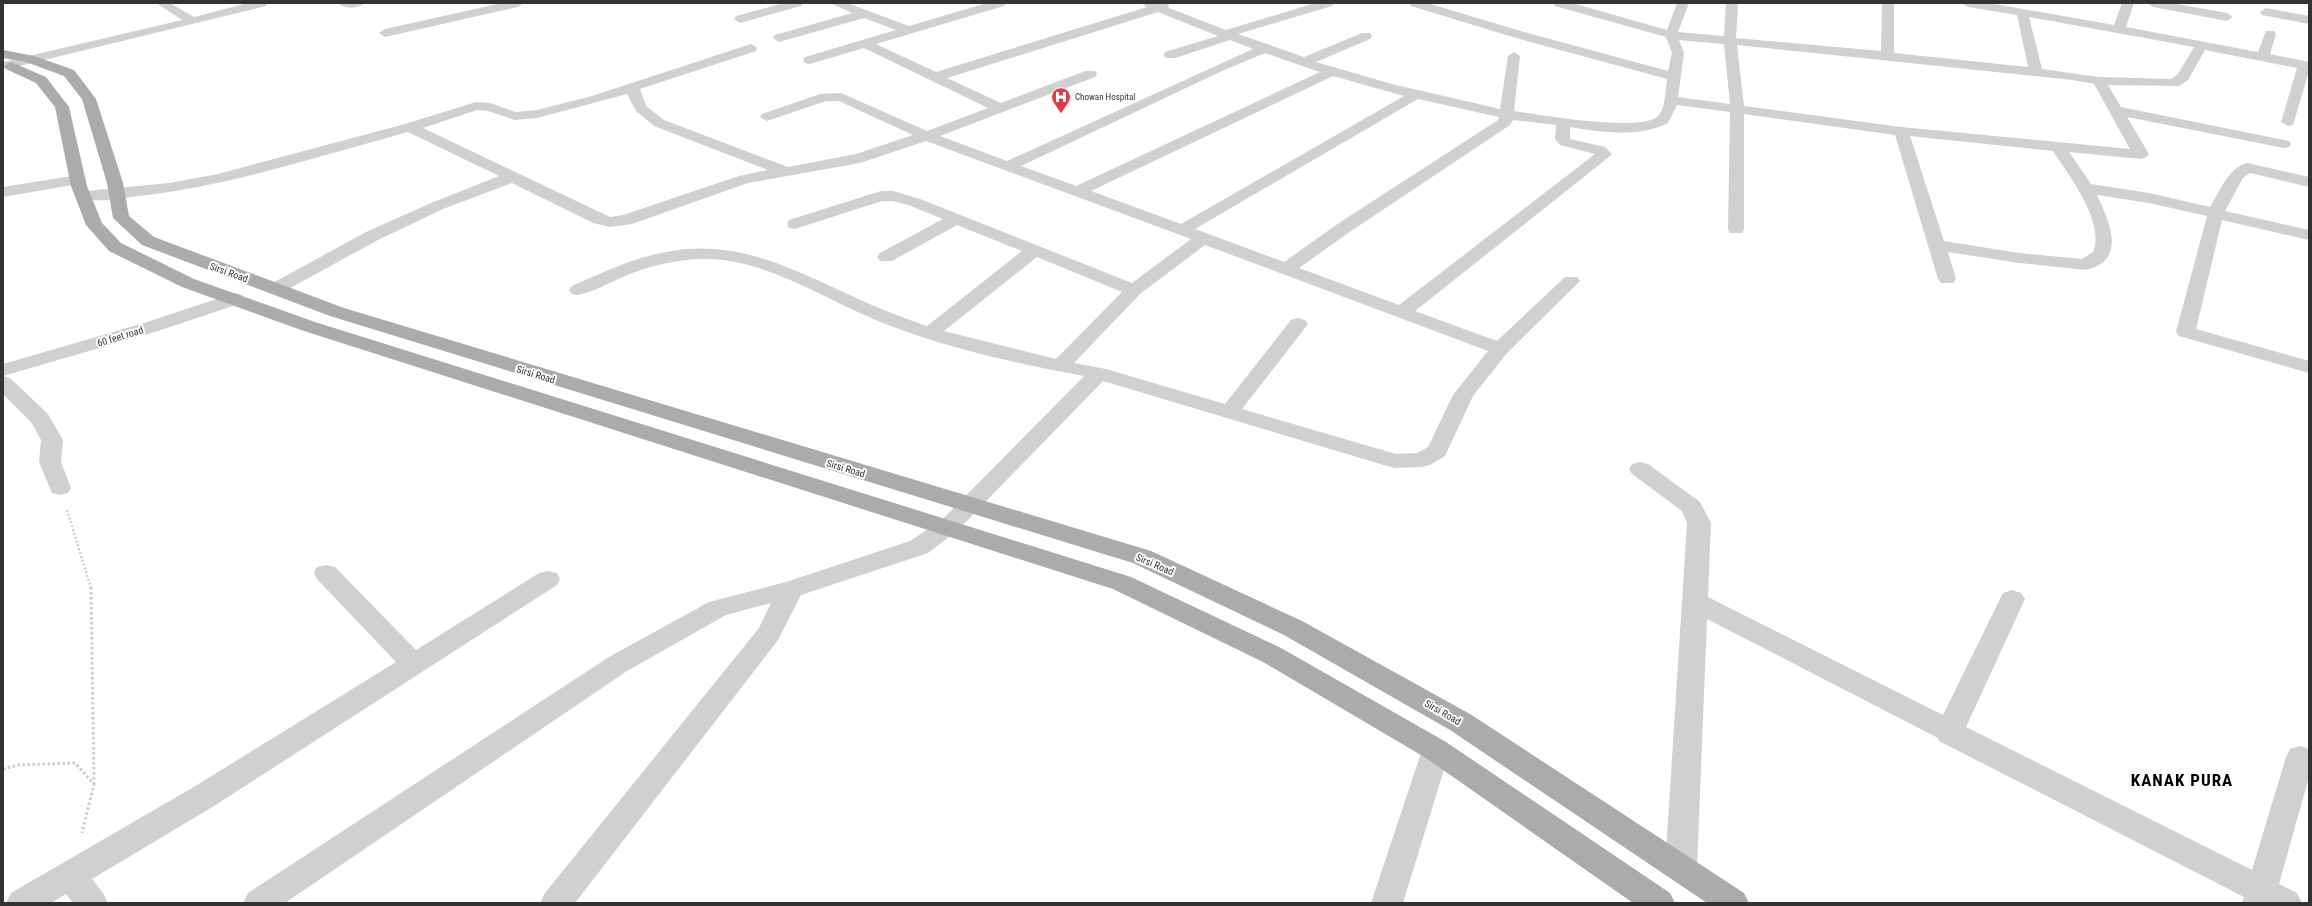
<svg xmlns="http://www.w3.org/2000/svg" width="2312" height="906" viewBox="0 0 2312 906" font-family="'Roboto Condensed',sans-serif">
	<rect width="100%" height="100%" fill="#fff"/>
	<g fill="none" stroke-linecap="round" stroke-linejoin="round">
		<path stroke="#cdcdcd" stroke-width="2.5" stroke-dasharray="2 2" stroke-linecap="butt" d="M67,510L91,588"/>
		<path stroke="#cdcdcd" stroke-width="3" stroke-dasharray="2.5 2.5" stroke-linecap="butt" d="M91,587L94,784
			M3,769L18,765L75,763L94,784L82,833"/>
		<path fill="#d0d0d0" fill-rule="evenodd" d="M156,3H170L194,17L248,3H268L266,6L7,69L3,68V62L182,20Z
			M338,3H364C359,9 343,9 338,3Z
			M502,3H524L518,7L385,37L379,33L385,29Z
			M784,3H803L801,6L740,23L734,19L736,16Z
			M830,3H847L909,26L987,3H1006L1004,6L876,44L936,72L1147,7L1141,3H1168L1169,8L1226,30L1315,3H1334L1332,6L1238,34L1304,57L1362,33H1370L1372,36L1370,39L1316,62L1392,84L1500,109L1508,56L1514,52L1520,56L1514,111C1540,115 1639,132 1657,117C1666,110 1665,90 1667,79L1516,38L1411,6L1409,3H1427L1524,32L1668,71L1672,53L1666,37L1555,6L1553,3H1572L1667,30L1677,3H1689L1678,32L1724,36L1726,3H1738L1736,38L1881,51L1882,3H1894V53L2028,67L2017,15L1968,7L1962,3H1989L2114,25L2122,3H2134L2126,27L2258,52L2266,31H2274L2276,34L2270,54L2309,62V71L2293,125L2288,126L2281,122L2297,68L2205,50L2188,80L2179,86L2108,85L2121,107L2284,140L2289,141L2291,144L2289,147L2284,148L2127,117L2149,154L2146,157L2141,159L2069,152L2091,184L2149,193L2210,207C2220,191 2228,168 2247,163L2309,177V187L2250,173L2243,178L2225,211L2309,230V240L2222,220L2196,329L2309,361V373L2179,336L2176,332L2207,216L2149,203L2097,195C2109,221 2128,260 2086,270L2019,263L1948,252L1956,279L1953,283H1941L1938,279L1895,135L1744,114V229L1742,233H1730L1728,229L1730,112L1677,105L1668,123C1639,138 1601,132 1570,127V139L1605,147L1612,154L1609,157L1415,311L1497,341L1565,277H1577L1580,281L1507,353L1473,396L1445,456L1430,465L1422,467L1395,468L1387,466L1103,381L958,530L928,553L801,595L778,640L575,903H540L545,893L759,628L771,603L726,615L627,671L285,903H243L248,893L609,657L709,602L786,582L910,541L942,520L1084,376C1018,364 951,349 888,325C829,303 766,257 702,259C674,260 648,266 623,277C608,283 594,292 578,295L572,294L569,290L572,286C602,273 632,258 666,252C741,237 799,273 865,302C885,311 906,319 927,326L1022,251L957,225L892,261H880L877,257L880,253L943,219L908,205L892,201H882L795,229L789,228L787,224L789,220L881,191H893L920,199L1132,283L1191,239L926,141L860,163L748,183L632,224L610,227L593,223L512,183L443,209L378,240L281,293H269L266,289L269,285L366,232L431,203L499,176L408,132C319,156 230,186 138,196C119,199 96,203 77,198L75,195L77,192L169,183L218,174L405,124L476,102L490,103L516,112L537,110L592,96L751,44L757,48L756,51L640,89L646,106L664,120L788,167L856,154L913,135L839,101H826L767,121L760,117L762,114L820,94L841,93L927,131L988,108L864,48L810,64L805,63L803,60L805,57L896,30L864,18L779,42L773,38L775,35L852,13ZM1158,12L1218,36L1165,52L1164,55L1165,58H1175L1230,40L1253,49L1007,161L940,136L1095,77L1097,74L1095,71H1085L1001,103L947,78ZM2029,17L2194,47L2178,74L2171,79L2099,77L2042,69ZM1679,40L1724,44L1730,104L1678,97L1684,53ZM1737,45L2073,80L2094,84L2130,149L1901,127L1744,106ZM1265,53L1320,72L1076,186L1021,166L1222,71ZM1333,76L1404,96L1181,224L1091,191ZM627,94L636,111L654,126L768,170L739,176L623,215L610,217L423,128L477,110L488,111L515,120L537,118ZM1418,99L1499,117L1498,120L1339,223L1284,262L1195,229ZM1513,120L1556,125L1555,139L1560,145L1595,154L1399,305L1299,268L1351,231L1510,125ZM1910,136L2053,151C2068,174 2106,223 2093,252L2082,259L2019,253L1944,241ZM1205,245L1488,351L1453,395L1428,447L1417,453L1396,454L1242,409L1305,328L1308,324L1305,320L1298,318L1291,320L1225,404L1106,369L1074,363L1140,294ZM1037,257L1122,292L1056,359L944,331Z
			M2147,3H2172L2227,13L2233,17L2227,21L2153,7Z
			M2266,8L2309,16V24L2262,15L2260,12Z
			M78,175L84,177L86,180L84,183L3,197V187Z
			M235,293L242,295L244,299L242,303L158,331L3,376L10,378L48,414L63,440L61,462L71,488L68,493L60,495L52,493L39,462L41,440L31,422L3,394V364L144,323Z
			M1640,462L1648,464L1700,502L1711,523L1708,597L1943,715L2003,593L2012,590L2021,593L2025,599L1966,727L2252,870L2286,757L2290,749L2300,746L2309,749V777L2279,884L2297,893L2302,903H2242L2244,897L1939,741L1938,738L1707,619L1697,868L1692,878L1681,882L1670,878L1665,868L1687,523L1682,511L1632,474L1629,469L1632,464Z
			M326,565L335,567L416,650L539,573L548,571L557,573L560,579L557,585L214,806L92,879L103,893L108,903H73L66,894L51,903H6L11,893L192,788L396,662L317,579L314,573L317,567Z
			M1436,739L1446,742L1450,750L1403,903H1371L1422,750L1426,742Z"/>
		<path fill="#ababab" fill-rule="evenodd" d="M3,50L34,56L74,70L96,99L123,183L129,216L154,237L344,308L1151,551L1302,621L1470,714L1744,893L1749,903H1707L1450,730L1284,635L1133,563L330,316L142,245L113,218L107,183L82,99L64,76L26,62L3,58Z
			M11,62L46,77L69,107L87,186L102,223L121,243L194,279L315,322L1131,577L1281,648L1446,742L1670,893L1675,903H1633L1426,758L1263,662L1113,589L301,330L182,287L109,251L86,225L71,186L55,107L36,83L6,69L4,66Z"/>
	</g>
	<defs>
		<g id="hospital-pin" transform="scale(1)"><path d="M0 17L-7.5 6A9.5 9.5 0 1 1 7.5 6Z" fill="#e63946" stroke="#fff"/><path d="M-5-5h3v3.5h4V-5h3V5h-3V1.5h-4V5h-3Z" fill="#fff"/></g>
	</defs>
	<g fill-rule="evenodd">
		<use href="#hospital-pin" x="1061" y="97"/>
	</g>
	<g text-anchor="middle" stroke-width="4" stroke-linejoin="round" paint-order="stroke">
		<g font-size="9" fill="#333" stroke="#fff" text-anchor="start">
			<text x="1075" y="100">Chowan Hospital</text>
		</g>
		<g font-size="10" fill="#333" stroke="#fff">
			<text transform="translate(229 272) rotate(20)" y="4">Sirsi Road</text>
			<text transform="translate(120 336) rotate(-17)" y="4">60 feet road</text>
			<text transform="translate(536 374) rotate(17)" y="4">Sirsi Road</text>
			<text transform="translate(846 468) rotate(17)" y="4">Sirsi Road</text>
			<text transform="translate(1155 564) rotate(23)" y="4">Sirsi Road</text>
			<text transform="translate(1443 712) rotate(30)" y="4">Sirsi Road</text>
		</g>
		<g font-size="17" font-weight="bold" letter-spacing="1" fill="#000" stroke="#fff">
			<text x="2182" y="786">KANAK PURA</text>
		</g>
	</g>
	<rect width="2312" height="906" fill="none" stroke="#333333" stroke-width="8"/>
</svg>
